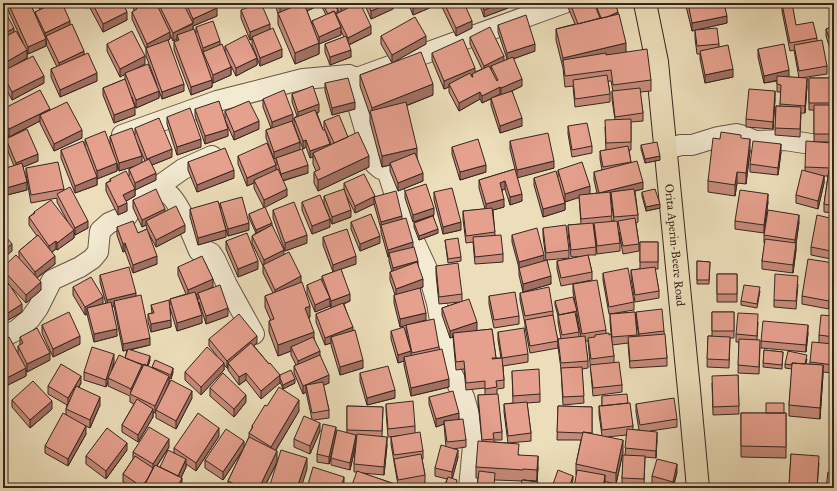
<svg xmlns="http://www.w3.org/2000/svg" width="837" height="491" viewBox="0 0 837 491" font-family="'IM FELL Great Primer',serif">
	<rect width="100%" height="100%" fill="#ecdeba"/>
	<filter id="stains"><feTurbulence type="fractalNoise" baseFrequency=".005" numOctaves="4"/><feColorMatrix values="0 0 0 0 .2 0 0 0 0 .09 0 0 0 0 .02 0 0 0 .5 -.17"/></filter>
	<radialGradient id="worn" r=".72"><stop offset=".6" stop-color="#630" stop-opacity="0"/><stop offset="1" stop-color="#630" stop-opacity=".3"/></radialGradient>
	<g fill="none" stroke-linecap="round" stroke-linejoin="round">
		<g stroke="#645446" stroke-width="22">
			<path id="minor" d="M349,75L375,164L381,169L387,170L394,192L415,243L427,269L437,303L445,350L451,372L464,397L471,422L473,446L469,488
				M122,135L217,101L303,79L349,75L357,78L564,3
				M666,149L681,145H692L718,137L736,134L744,136L755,141L785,140L824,146H834
				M148,194C154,193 161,191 167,193C178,199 194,239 199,251L204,250L211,253L215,259L227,285L254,334
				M3,337L17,330L30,319L38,308L52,280L80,267L92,259L98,252L100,231L109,223L128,215L133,204L166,181L183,169L212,156"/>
		</g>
		<g stroke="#362620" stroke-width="24">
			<g id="major">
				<path id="s1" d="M645,3L657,62L689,390L698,488"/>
			</g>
		</g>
		<use href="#minor" stroke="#f3ead2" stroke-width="20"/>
		<use href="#major" stroke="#ecdeba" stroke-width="22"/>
	</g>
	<path fill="#c68a7a" stroke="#362620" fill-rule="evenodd" d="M7,3H30L35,15V12L40,10L37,3H62L70,25L97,81L60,97L51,77V69L57,67L46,44V40V46L28,54L27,52V58L13,66L44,83L12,100L3,83V8L14,32L23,43L7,8Z
		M84,3H123L127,20L103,32L90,8V6L86,8Z
		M133,3H214L217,16L193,26V29L196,33V27L220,45L225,52V46L257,57L252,45V39L250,40L241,18V10L270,30L282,57L260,66L257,58V65L236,76L231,66V75L213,83L212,81V87L191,95L174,50V42L177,41V39L173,41L170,35V39L168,41L184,91L162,99L159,91V98L136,108L132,97L135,115L114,123L103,95V88L125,79V74L120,77L107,51V44L145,64L131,71L157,85L146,56V49L132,19V12L134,11Z
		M276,3H334L338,13L339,12L335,3H364V4L361,6L371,34L349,45L351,57L330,65L325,52V44L344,37L341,31V35L319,44V54L295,64L278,24V14L276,7ZM322,4V7L326,15L312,21V24L307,11Z
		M364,3H393V9L371,19Z
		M408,3H434V6L413,15Z
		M440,3H464L472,28L456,36Z
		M479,3H508V8L484,17Z
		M567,3H615L618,14L626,52L651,80V91L640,92L643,113V121L631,122V150H629L631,163L643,189L635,191L638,215V222L636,223L639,244V251L623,254L619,232L620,243V251L597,254L594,225H593L596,247V255H588L592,272V280L561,286L557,269V261L587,256L571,257L568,232V225L581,224L579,197L565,202V210L543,217L534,185V178L558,177V170L590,194L597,193L594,180V172L602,170L600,159V151L606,150L605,127L615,120L612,99V91H613L611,81H608L610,94V102L575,107L573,86L565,87L563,68L556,40V29L575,24L567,5ZM611,197L614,221H612L610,198Z
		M686,3H724L727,23L695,30L719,44V47L733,77L705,83L700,59V54H697L695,38V30L692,31L686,6Z
		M782,4L796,25L817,38V41L827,66V74L800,78L807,86L805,113H801L800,137L775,135L776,106H780L781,92H777V81L764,83L758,57V49L789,77L799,78L794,50L790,51L782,11Z
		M498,25L535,51L513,59L522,86L512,91L522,126L500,133L491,105V99L482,103L480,99L459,111L449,92V87L444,89L432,60V53L475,72L482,69L470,44V37L504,61L507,59L498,32Z
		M834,26V61L826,36V29Z
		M381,36L426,44L392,63L433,95L406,106L417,158L423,181L398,191L390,171V165L382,167L370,122V115L360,86V75L392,63L381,44Z
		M809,78H834V142H814V110H809Z
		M325,83L355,109L332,115L325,91Z
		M292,94L319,112L317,113L323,130L330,145L331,144L324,128V121L348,137L369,167L318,191L314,183V172L316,171L313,164V157L310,158L306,147L303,149L294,125V118L297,116L292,102Z
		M263,99L293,121L292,122L300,150L308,173L283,181L287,196L264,207L284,255L301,282L310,317L309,318L314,339L329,383L323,385L329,410V418L314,420L320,431L310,454L294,447V439L312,419L306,392L303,394L294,373V366L296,365L291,355V351L278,356L269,332V321H271L265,307V296L273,293L263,273V266L252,243V236L256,233L249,218V214L264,208L254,188V183L247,186L238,164V156L276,165V158L274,159L266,138V130L271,128L263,107Z
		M775,99L773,129L746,127V119Z
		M3,109L50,111L82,138L54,151L40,123V121L9,137L3,126Z
		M195,109L225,119V111L259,129L234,140L225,120L228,136L205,144L195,116Z
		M167,117L201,147L177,155L167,124Z
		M568,126L592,146V153L572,157L568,134Z
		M135,128L172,157L152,165L156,180L135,190V196L126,201L127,211L118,215L106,191V183L110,181V179L129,176V169L136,165L119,171L117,164V171L97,179V178V185L75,193L61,158V150L85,146V139L114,156L110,144V136L135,135ZM135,138L145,161L142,163Z
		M6,139L38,161L23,167L27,190L3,196V169L14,166L6,146Z
		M720,139H741L750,151L746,184L737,183L735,196L708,192V181Z
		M510,141L554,168L517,177L522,201L510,205L505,189L502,190L504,207L493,210L495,235L503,254V262L475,264L473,242L466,243L463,219V211L485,209L479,188V180L515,169L510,149Z
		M641,145L660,160L645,163L641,149Z
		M452,147L486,172L460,180L452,154Z
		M832,151L831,170H834V213L824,212V204L828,176H824V183L818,209L796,203V195L805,171V167Z
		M781,152L778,175L750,172V164Z
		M188,162L234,178L197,192L188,170Z
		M26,168L64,189V191L88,228L75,235L74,232V238L57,250L56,249L52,252L55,264L37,278L41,290L26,303L11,287L22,312L3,323V288L9,284L3,278V267L19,258V251L37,236L29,225V217L34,213V212L70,226L57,202V198L31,203L26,175Z
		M344,183L375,197L402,219L413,247L423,287L417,289L426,320L439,347L449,387L411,396L404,365V361L398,363L391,339V331L410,349L406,332V325L400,327L394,303V295H395L390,280V272H392L389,261V257H388L381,232V229L374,204L355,213L344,191Z
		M405,191L434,215L433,216L438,233L419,240L414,227V223L430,217L413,222L405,198Z
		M434,192L461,230L443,234L434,200Z
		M642,192L660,208L646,211L642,196Z
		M324,196L351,217L332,224L324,204Z
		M133,200L165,211L185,232L156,247L148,232L157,264L133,273L125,251L123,252L117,235V227L138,233L147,229L146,225L142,227L133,208Z
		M302,202L330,227L312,234L302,210Z
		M768,202L764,233L735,229V221Z
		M220,203L249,230L228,236L221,213L226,237L198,245L190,217V209L220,210Z
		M273,210L307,243L285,251L273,218Z
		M834,219V243L831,259L811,255V247Z
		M351,222L380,243L360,251L351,229Z
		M799,222L796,244V250L793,273L762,269V261L765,243H764V235Z
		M543,228L569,250V258L547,260L551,284L523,292L519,275V268L512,242V235L544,260H546L543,236Z
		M323,237L356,264L341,269L350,301L344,304L353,331L363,368L340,375L331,345V343L325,345L316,322V314L331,308L330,304V306L315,312L307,293V285L322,281V276L333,272L323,245Z
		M445,240L461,257V261L448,263Z
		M226,241L258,269L238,277L226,249Z
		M640,242H658V269H655L659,291V298L635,302L631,278V270L640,269Z
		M697,261L710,262L709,284H697Z
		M834,263V279L831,295L834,286V310L830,309V300L829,309L802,304V296Z
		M436,266L462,294V301L477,330L474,331L492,329L496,358H501L498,340V332L528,354V362L503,366L504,380V388L497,389V394L502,432V440H494V442L508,443L504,412V404L513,403L512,371L540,394V402L527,403L531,433V441L508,443L519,455L538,467L537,481L523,480L538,482V488H521L522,481L495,480L477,488L478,478H476V467L482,441L478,403V395H485V388L466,390L464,369L456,370L453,337L450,338L442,315V308L460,302L439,304L436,274Z
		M178,267L213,287L202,291L228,316L206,324L199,302L202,323L177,331L170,308L171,327L151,332L148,322V314L152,313L151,305H170V299L186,294L178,275ZM198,293V300L196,294Z
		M603,273L634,302V310L610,314L635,312L637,336H639L636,320V312L664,331L667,358V366L630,368L628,343L612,345L614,356V363L622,385V392L593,396L588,341H585L588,361V368L582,369L584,403L563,405L561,369L558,347V339H561L558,322V316L555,305V301L577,315H576L579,332V337H581L573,292V284L606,330V333L609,335L612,343L610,322V314H609L603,280Z
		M717,274H737V302H717Z
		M100,275L136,296L150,345L130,350L150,360L148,366L152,368V367L173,372L171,379L169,378V383L164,394L192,398L176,429L156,418V413H155L153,412V417L138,442L122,432V425L134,404L130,402V396L108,386V382L106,387L84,380V372L114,362L112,368L125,358L127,350L123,351L114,306L112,307L117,336L94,342L87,314L85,315L73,295V287L103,304H106L100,282Z
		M798,284L796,309L774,307V300Z
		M760,291L757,308L741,305V301Z
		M520,293L553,311V318L558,341V348L530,353L525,327V324L520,300Z
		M489,296L519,316V324L494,328L489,304Z
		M712,312H734V338H730L729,368L707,367L708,336H712Z
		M834,316V361L833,373L823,372L820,419L789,416V405L792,369L785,368V364L807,359L806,364H810V362L819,342V335Z
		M758,322L757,340L760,348L759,374L738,373L739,342H736V334Z
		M42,325L80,344L53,357L42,333Z
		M808,333L806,352L761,348V341Z
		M20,337L50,360L27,372L26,370V376L6,386V388L3,390V341L18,353V346L20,345Z
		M209,339L257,343L254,346L269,364L280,375L295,383L283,389L280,382L261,399L246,380L239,385L228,370V368H227L224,365V370L201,395L185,380V372L217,356L209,346Z
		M764,350L783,352L782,369L763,367Z
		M360,373L395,398L367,405L360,381Z
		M738,375L739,414L713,415L712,383Z
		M81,383L79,387L100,405L90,428L82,424L86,434L68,466L45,453V446L66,415V409L67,405L48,394V386Z
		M210,388L246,402L234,417L210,396Z
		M602,396L628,403L633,426V430H639L636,412V404L677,419V427L650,431L657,440L656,458L645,457L644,487L622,486V478L625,455L627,435L606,437L623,452L616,484L576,475V464L581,440H557L558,406L592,407V434L602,436L599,414V406H602Z
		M429,397L459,419L466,440V447L453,449L458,457L452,479L457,484L456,488H444L447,479L435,476V468L446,447L444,424L436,427L429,404Z
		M12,400L52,409L30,428L12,407Z
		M386,404L415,426V433L423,451V459H422L425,475V483L402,487L357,472H354V464L356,445L350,470L331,465V459L329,464L317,462V454L336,435L347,432V406L383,407L382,437L387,445L384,475L362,473L398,485L391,444V437L399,436L388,437L386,411Z
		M267,406L299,411L276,450L277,462L264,488H228V481L243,450L223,480L205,468V460L244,448L249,437V433L252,428V426Z
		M741,413H786V458L741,457Z
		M219,436L196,471L186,464V467L181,478L182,488H132L123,482V474L133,459V452L169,447L157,466L160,467L174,453V448Z
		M834,446V465H833Z
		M127,450L106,479L86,464V456Z
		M791,454L819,463L817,488H789Z
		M677,472L673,488H667L652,484V476Z"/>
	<path fill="#a17063" stroke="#362620" d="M44,3H60L41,12V4Z
		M86,3H90V6L86,8Z
		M289,3H293V13L280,18V7Z
		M315,3H323L305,12V8Z
		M351,3H364V4L341,16V8Z
		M390,3H393V9L371,19V11Z
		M424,3H434V6L413,15V7Z
		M502,3H508V8L484,17V10Z
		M510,3H519L510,6Z
		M217,8V16L193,26V31L177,35V39L173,41V33L193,24V19Z
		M127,12V20L103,32V24Z
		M618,12V20L601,19Z
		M727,16V23L692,31V23Z
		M70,21V28L46,36V46L28,54V47L45,39V33Z
		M472,21V28L456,36V28Z
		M270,24V32L252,37V39L250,40V32Z
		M371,26V34L348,45V38Z
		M341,27V35L319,44V54L295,64V53L319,43V37Z
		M14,28V36L3,42V34Z
		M170,32V39L147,51V44Z
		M426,36V44L392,63V55Z
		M220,41V49L203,53V48Z
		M626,43V54L563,62V58Z
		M535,44V51L507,61V53Z
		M282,49V57L260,66V58Z
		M27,50V58L3,72V64Z
		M351,50V57L330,65V57Z
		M84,51V59L59,71V63Z
		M145,56V64L120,77V69Z
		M504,56V64L491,66V70L484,74V66Z
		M257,58V65L236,76V68Z
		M231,67V75L213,83V75Z
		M475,68V76L472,74V77L449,84V87L444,89V81Z
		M733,69V77L705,83V75Z
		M789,70V78L764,83V76Z
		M97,73V81L60,97V90Z
		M44,76V83L12,100V92Z
		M807,78V86L805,113V106Z
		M522,79V86L501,96V88Z
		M212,80V87L191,95V87Z
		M184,84V91L162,99V92Z
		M433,84V95L372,119V108Z
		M500,87V94L482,103V96Z
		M159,91V98L136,108V100Z
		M775,91V99L773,129V122Z
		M480,92V99L459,111V103Z
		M355,102V109L332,115V108Z
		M319,104V112L298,120V112Z
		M135,107V115L114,123V115Z
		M50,109V116L40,115V121L9,137V129Z
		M293,114V121L272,130V122Z
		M522,118V126L500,133V126Z
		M259,121V129L234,140V132Z
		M228,129V136L205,144V136Z
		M82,130V138L54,151V144Z
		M201,139V147L177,155V147Z
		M750,139V151L746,184V173Z
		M306,140V147L303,149V141Z
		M300,142V150L274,159V152Z
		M330,144V151L313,153V157L310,158V151Z
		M781,144V152L778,175V168Z
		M417,148V159L390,163V165L382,167V156Z
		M172,149V157L147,167V159Z
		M38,154V161L16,170V163Z
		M142,156V164L119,171V163Z
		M369,156V167L318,191V180Z
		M660,156V160L645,163V159Z
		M5,159V167L3,168V160Z
		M554,161V168L517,178V170Z
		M117,163V171L97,179V171Z
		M276,165V173L254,180V183L247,186V178Z
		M308,165V173L281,181V174Z
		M486,165V172L460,180V172Z
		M234,170V178L197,192V185Z
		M737,172V183L735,196V185Z
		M156,173V180L135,190V183Z
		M423,173V181L398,191V183Z
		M824,176V183L818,209V201Z
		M97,177V185L75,193V186Z
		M505,181V189L500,191V183Z
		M27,182V190L3,196V189Z
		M643,182V189L612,197L611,192V197L599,201V193Z
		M590,186V194L565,202V194Z
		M135,189V196L123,203V195Z
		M287,189V196L264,208V200Z
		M522,194V201L510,205V197Z
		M768,194V202L764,233V225Z
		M375,196V200L374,197V204L355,213V206Z
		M504,199V207L486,212V204Z
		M127,203V211L118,215V207Z
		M565,203V210L543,217V209Z
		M660,204V208L646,211V207Z
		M434,208V215L413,222V215Z
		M165,209V216L146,221V225L142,227V220Z
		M351,210V217L332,224V217Z
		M799,215V222L796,244V250L793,273V265L795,246V240Z
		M402,216V224L381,225V222Z
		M330,219V227L312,234V226Z
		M88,221V228L75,235V228Z
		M461,222V230L443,234V227Z
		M249,223V230L228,236V229Z
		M272,223V226L256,233V230Z
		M185,225V232L156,247V240Z
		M438,229V233L419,240V236Z
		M74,230V238L57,250V243Z
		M226,230V237L198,245V238Z
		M307,235V243L285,251V243Z
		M834,235V243L831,259V251Z
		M380,236V243L360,251V244Z
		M56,241V249L49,254V246Z
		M413,242V250L389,253V257H388V250Z
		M125,243V251L123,252V244Z
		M12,244V251L3,259V251Z
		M284,250V257L264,267V260Z
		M544,255V262L519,269V262Z
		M55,256V264L35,279V272Z
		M157,256V264L133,273V265Z
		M356,256V264L333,272V265Z
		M258,261V269L238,277V269Z
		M418,261V269L393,275V268Z
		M834,271V279L829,309V301Z
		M301,276V284L275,297V290Z
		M551,276V284L523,292V284Z
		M213,279V287L188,298V290Z
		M423,279V287L396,297V289Z
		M41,282V290L26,303V295Z
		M136,293V301H114V306L107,308V300Z
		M350,294V301L331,308V301Z
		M103,297V304L87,308V314L85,315V307Z
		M330,298V306L315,312V305Z
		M22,304V312L3,323V316Z
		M310,306V317L305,319V308Z
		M228,308V316L206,324V316Z
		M426,313V320L400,327V319Z
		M202,315V323L177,331V323Z
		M171,320V327L151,332V324Z
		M477,322V330L453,337V333V337L450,338V331Z
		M808,325V333L806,352V345Z
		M353,327V334L331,337V343L325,345V338Z
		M117,329V336L94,342V334Z
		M314,332V343L291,347V351L278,356V345Z
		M80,336V344L53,357V349Z
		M257,336V343L230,366L228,363V368H227V361Z
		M150,338V345L123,351V344Z
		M320,351V358L298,369V361Z
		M411,351V359L404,357V361L398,363V355Z
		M50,353V360L27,372V364Z
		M114,354V362L109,379L108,378V382L106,387V380Z
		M834,354V361L833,373V365Z
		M150,356V360L147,370V366Z
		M363,360V368L340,375V367Z
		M224,363V370L201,395V387Z
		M142,365V373L131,394V389Z
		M823,365V376L820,419V408Z
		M26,368V376L6,386V388L3,390V383L5,379Z
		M173,368V372L171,379V375Z
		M246,373V380L239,385V377Z
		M280,375V383L261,399V391Z
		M329,375V383L308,392L306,385V392L303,394V386Z
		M81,376V383L68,406V398Z
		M169,376V383L157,410H156L155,413V406Z
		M295,379V383L283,389V385Z
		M449,379V387L411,396V388Z
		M395,390V398L367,405V398Z
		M192,391V398L176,429V421Z
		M246,395V402L234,417V409Z
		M100,397V405L90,428V420Z
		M299,400V411L271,458V447Z
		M52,401V409L30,428V420Z
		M153,409V417L138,442V435Z
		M459,413V421H444V424L436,427V419Z
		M320,423V431L310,454V446Z
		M86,426V434L68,466V459Z
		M336,427V435L329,464V457Z
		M219,428V436L196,471V463Z
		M657,432V440L656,458V451Z
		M356,435V442L350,470V463Z
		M387,437V445L384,475V467Z
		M169,439V447L154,470L147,488H142L153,470V464Z
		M623,440V452L616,484V473Z
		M244,441V448L223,480V472Z
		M127,443V450L106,479V471Z
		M458,450V457L452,480V472Z
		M277,451V462L264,488H259Z
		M538,456V467L537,481V470Z
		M307,458V469L301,488H297Z
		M186,459V467L178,484V477Z
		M677,464V472L673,488V482Z
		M605,475V482L604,488H603Z
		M573,476V480L570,488H569Z
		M344,477V484L343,488H341Z
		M182,478V488H177Z"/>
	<path fill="#e6a08e" stroke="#362620" d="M8,3H30L46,39L28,47Z
		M54,3H62L70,21L45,33L35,12Z
		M92,3H123L127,12L103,24Z
		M134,3H156L170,32L147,44L132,12L137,9Z
		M158,3H183L193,23L173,33Z
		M186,3H214L217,8L193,19Z
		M259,3H261L270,24L250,32L241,10Z
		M278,3H289L280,7Z
		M294,3H304L319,43L295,53L278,13L295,6Z
		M304,3H315L305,8Z
		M322,3H334L338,11L335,13L334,11L328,14Z
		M339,3H351L341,8Z
		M358,3H360L371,26L348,38L336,14Z
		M368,3H390L371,11Z
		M412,3H424L413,7Z
		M444,3H464L472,21L456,28Z
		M482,3H502L484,10Z
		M570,3H594L600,18L578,24Z
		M595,3H615L618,12L607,17L601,18Z
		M688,3H724L727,16L692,23Z
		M785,3H792L796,25L813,22L817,38L790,43L782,4Z
		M3,8L14,28L3,34Z
		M334,11L341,27L319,37L312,21Z
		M619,14L626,43L563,58L556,29Z
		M526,15L535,44L507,53L498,25Z
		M415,17L426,36L392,55L381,36Z
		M213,21L220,41L203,48L196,27Z
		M72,24L84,51L59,63L46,36Z
		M834,26V53L826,29Z
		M490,27L504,56L484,66L470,37Z
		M273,28L282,49L260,58L252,37Z
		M717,28L719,44L697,46L695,30Z
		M194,29L212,80L191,87L174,42L179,40L177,35Z
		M16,31L27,50L3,64V38Z
		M132,31L145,56L120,69L107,44Z
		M246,35L257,58L236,68L225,46Z
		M346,36L351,50L330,57L325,44Z
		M463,39L475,68L444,81L432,53Z
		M168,40L184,84L162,92L146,48Z
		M822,40L827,66L799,71L794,45Z
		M222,44L231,67L213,75L203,52Z
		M784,44L789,70L764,76L758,49Z
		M728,45L733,69L705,75L700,51Z
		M647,49L651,80L613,85L611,70L565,76L563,60L606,53V55Z
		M421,52L433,84L372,108L360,75Z
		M88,53L97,73L60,90L51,69Z
		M33,56L44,76L12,92L3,75V71Z
		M513,57L522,79L501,88L500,87L482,96L480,92L459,103L449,84L470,73L472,77H473L472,74L489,66L497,81L498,80L491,66Z
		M148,64L159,91L136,100L125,73Z
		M607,75L610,94L575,99L573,80Z
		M777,76L807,78L805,106L780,104L781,85L777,84Z
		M348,78L355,102L332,108L325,83Z
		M809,78H834V103H809Z
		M125,79L135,107L114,115L103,88Z
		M313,86L319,104L298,112L292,94Z
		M640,88L643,113L615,117L612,91Z
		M749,89L775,91L773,122L746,119Z
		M40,90L50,109L9,129L3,119V109Z
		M284,90L293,114L272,122L263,99Z
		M512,91L522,118L500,126L491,98Z
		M219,101L228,129L205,136L195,109Z
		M249,101L259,121L234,132L225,111Z
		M67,102L82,130L54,144L40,115Z
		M406,102L417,148L382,156L370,111Z
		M814,105H834V134H814Z
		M776,106L801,107L800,129L775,128Z
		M190,108L201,139L177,147L167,117Z
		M315,110L323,130H325L330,144L310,151L306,140L303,141L294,118Z
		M339,115L348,137L334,143L324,121Z
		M159,118L172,149L147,159L135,128Z
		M631,119V142L606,143L605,120Z
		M292,121L300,142L274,152L266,130Z
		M587,123L592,146L572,150L568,126Z
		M132,128L142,156L119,163L110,136Z
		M27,129L38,154L16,163L6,139Z
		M105,131L117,163L97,171L85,139Z
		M358,132L369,156L318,180L314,172L320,169L313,153Z
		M721,132L741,135V138L750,139L746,173L737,172L735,185L708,181L713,138L720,139Z
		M548,133L554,161L517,170L510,141Z
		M478,139L486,165L460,172L452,147Z
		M83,141L97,177L75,186L61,150Z
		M753,141L781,144L778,168L750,164Z
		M806,141L832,143L830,168L805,167Z
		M657,142L660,156L645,159L641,145Z
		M267,143L276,165L247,178L238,156Z
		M628,146L631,162L603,167L600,151Z
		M225,148L234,170L197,185L188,162Z
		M302,149L308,165L281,174L276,158Z
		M415,153L423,173L398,183L390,163Z
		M149,159L156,173L135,183L129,169Z
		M637,161L643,182L599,193L594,172Z
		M58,162L64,189L31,195L26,168Z
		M582,162L590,186L565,194L558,170Z
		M22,163L27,182L3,189V169Z
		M278,169L287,189L264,200L254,180Z
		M515,169L522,194L510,197L505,181L500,183L504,199L486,204L479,180Z
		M802,170L824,176L818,201L796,195Z
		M829,170H834V206L824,204Z
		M126,171L135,189L123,195L127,203L118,207L106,183L111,181L110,179Z
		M556,171L565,203L543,209L534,178Z
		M364,174L375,196L355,206L344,183Z
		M426,184L434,208L413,215L405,191Z
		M70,187L88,221L75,228L57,194Z
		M452,188L461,222L443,227L434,192Z
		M156,189L165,209L142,220L133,200Z
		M344,189L351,210L332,217L324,196Z
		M634,189L638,215L614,217L611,192Z
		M655,189L660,204L646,207L642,192Z
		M740,190L768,194L764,225L735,221Z
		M396,191L402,216L381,222L374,197Z
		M610,192L612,216L581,219L579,195Z
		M320,195L330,219L312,226L302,202Z
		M242,197L249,223L228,229L220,203Z
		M51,200L74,230L57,243L56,241L49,246L29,217L35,213L34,212Z
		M218,201L226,230L198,238L190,209Z
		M294,202L307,235L285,243L273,210Z
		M176,206L185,225L156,240L146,221Z
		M265,207L272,223L256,230L249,214Z
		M492,208L495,232L466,236L463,211Z
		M768,210L799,215L795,240L764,235Z
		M371,214L380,236L360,244L351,222Z
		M817,215L834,219V235L831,251L811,247Z
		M433,216L438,229L419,236L414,223Z
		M406,218L413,242L388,250L381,225Z
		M635,218L639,244L623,246L618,221Z
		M133,221L138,233L147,229L157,256L133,265L125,243L123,244L117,227Z
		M617,221L620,243L597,246L594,223Z
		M593,223L596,247L571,250L568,225Z
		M272,225L284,250L264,260L252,236Z
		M566,225L569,250L546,253L543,228Z
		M537,228L544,255L519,262L512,235Z
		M347,229L356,256L333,265L323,237Z
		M3,233L12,244L3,251Z
		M247,233L258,261L238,269L226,241Z
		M38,235L55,256L35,272L19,251Z
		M501,235L503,254L475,257L473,237Z
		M458,238L461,257L448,259L445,240Z
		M765,239L796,243L793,265L762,261Z
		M640,242H658V262H640Z
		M414,247L418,261L393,268L389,253Z
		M289,252L301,276L275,290L263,265Z
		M16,255L41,282L26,295L3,270V267Z
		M588,255L592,272L561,278L557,261Z
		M202,256L213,279L188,290L178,267Z
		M808,259L834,263V271L829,301L802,296Z
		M547,260L551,276L523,284L519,268Z
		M697,261L710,262L709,280H697Z
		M417,262L423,279L396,289L390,272Z
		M458,263L462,294L439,297L436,266Z
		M129,267L136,293L107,300L100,275Z
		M655,267L659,291L635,295L631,270Z
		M628,268L634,302L609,307L603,273Z
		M341,269L350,294L331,301L322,276Z
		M717,274H737V294H717Z
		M775,274L798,276L796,301L774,300Z
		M91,277L103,297L85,307L73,287Z
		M321,279L330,298L315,305L307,285Z
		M597,280L606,330L582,334L573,284Z
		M302,282L310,306L305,308L314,332L278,345L269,321L274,319L265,296Z
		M9,284L22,304L3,316V288Z
		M220,285L228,308L206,316L198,293Z
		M744,285L760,287L757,304L741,301Z
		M834,286V299L830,298Z
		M549,287L553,311L525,316L520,293Z
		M420,288L426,313L400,319L394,295Z
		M195,292L202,315L177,323L170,299Z
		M515,292L519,316L494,320L489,296Z
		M141,295L150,338L123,344L114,301Z
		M573,297L577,311L559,315L555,301Z
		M469,299L477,322L450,331L442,308Z
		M169,300L171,320L151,324L148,314L154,313L151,305Z
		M111,302L117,329L94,334L87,308Z
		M343,303L353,327L325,338L316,314Z
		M662,309L664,331L639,334L636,312Z
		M69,312L80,336L53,349L42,325Z
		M575,312L579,332L562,335L558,315Z
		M635,312L637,335L612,337L610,314Z
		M712,312H734V331H712Z
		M738,313L758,314L757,336L736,334Z
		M239,314L257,336L227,361L209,339Z
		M553,315L558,341L530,346L525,320Z
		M821,315L834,316V337L819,335Z
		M434,319L439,347L412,353L406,325Z
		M763,321L808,325L806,345L761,341Z
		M404,327L411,351L398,355L391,331Z
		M37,328L50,353L27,364L18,346L23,343L20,337Z
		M524,328L528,354L502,358L498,332Z
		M492,329L496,358H492V359L502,358L504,380L496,381L497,387L485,389V381L466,383L464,361L456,362L453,333Z
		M355,330L363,360L340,367L331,337Z
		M609,333V335L611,334L614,356L591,359L588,338L595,337V335Z
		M665,334L667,358L630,361L628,337Z
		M585,336L588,361L561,363L558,339Z
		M708,336L730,337L729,360L707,359Z
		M9,337L26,368L5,379L6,381L3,383V341Z
		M313,337L320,351L298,361L291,347Z
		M739,339L760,340L759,367L738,365Z
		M812,342L834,344V354L833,365L810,362Z
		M251,343L269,364L270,363L280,375L261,391L246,373L239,377L228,363Z
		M92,347L114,354L106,380L84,372Z
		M207,347L224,363L201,387L185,372Z
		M128,349L150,356L147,366L130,360L125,358Z
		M442,349L449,379L411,388L404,357Z
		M764,350L783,352L782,365L763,363Z
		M788,351L807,355L805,364L792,363V365L785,364Z
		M119,355L142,365L131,389L108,378Z
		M320,355L329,375L303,386L294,366Z
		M155,360L173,368L171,375L152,367Z
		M619,362L622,385L593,388L590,365Z
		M792,363L823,365L820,408L789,405Z
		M61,364L81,376L68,398L48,386Z
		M144,364L169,376L155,406L130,394Z
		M388,366L395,390L367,398L360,373Z
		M582,367L584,396L563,397L561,368Z
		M539,369L540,394L513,396L512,371Z
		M291,370L295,379L283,385L280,378V375Z
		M223,373L246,395L234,409L210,388Z
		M738,375L739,406L713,407L712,376Z
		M171,380L192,391L176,421L156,410Z
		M33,381L52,401L30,420L12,400Z
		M323,382L329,410L312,413L306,385Z
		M76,386L100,397L90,420L66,409Z
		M279,387L299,400L271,447L249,433L253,427L252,426L265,405L267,406Z
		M453,391L459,413L436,419L429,397Z
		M498,394L502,432L493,433L494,439L482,440L478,395Z
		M627,394L628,403L602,406V396Z
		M674,398L677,419L640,425L636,404Z
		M137,399L153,409L138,435L122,425Z
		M413,401L415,426L388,429L386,404Z
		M527,402L531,433L508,436L504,404Z
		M630,403L633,426L602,430L599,406Z
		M766,403H784V413H766Z
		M347,406L383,407L382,431L347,430Z
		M558,406L592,407V433L583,432V433L557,432Z
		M63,413L86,426L68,459L45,446Z
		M198,413L219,428L196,463L174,448Z
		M741,413H786V447L741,446Z
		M304,416L320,423L310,446L294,439Z
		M463,419L466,440L447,442L444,421Z
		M323,424L336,427L329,457L317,454Z
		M149,427L169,439L153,464L133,452Z
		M107,428L127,443L106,471L86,456Z
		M226,429L244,441L223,472L205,460Z
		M627,429L657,432L656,451L625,448Z
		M337,430L356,435L350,463L331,458Z
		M420,432L423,451L394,455L391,437Z
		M583,432L623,440L616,473L576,464Z
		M357,434L387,437L384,467L354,464Z
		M249,437L277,451L259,488H243L228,481Z
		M478,441L519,444L518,455L538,456L537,470L523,469V470L476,467Z
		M441,445L458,450L452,472L435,468Z
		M834,446V458H833Z
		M168,450L186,459L178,476L160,467Z
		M281,450L307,458L297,488H269Z
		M421,454L425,475L398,480L394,459Z
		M791,454L819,456L817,488L789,485Z
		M623,455L645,456L644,479L622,478Z
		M135,456L153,468L148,478L142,487L123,474Z
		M657,459L677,464L673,482L652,476Z
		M155,465L182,478L177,488H143Z
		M313,467L344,477L341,488H307Z
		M558,470L573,476L569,488H557L552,487Z
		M577,470L605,475L603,488H574Z
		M357,471L406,488H351Z
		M479,471L495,473L494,486L509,488H477Z
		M828,472L834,473V488H826Z
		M448,477L457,480L455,488H444Z
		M522,480L538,482L537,488H521Z
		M544,484L557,488H543Z
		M632,485L648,488H631Z
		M192,486L196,488H190Z"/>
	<g text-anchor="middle" stroke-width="3" stroke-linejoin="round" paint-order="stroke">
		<g font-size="12" fill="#362620" stroke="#f3ead2">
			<text dy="4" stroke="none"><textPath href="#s1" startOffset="244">Orita Aperin-Beere Road</textPath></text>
		</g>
	</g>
	<rect width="837" height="491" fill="none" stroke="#ecdeba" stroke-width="16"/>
	<rect x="4" y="4" width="829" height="483" fill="none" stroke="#362620" stroke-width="2"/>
	<rect x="8" y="8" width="821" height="475" fill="none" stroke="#362620"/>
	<rect width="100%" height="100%" filter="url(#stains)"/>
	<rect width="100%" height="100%" fill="url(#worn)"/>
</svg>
